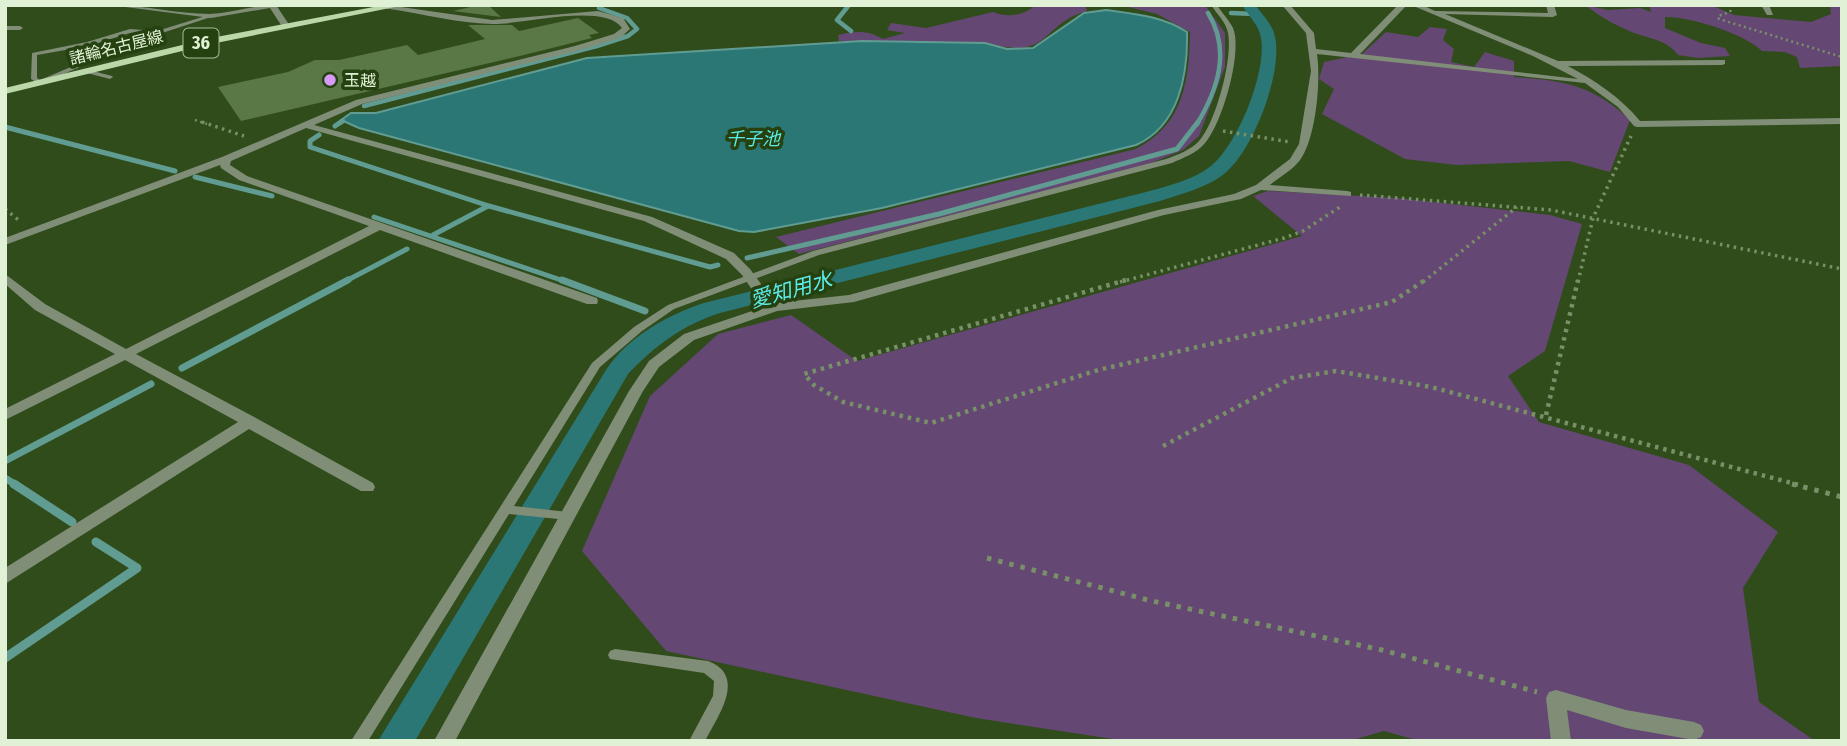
<svg xmlns="http://www.w3.org/2000/svg" width="1847" height="746" viewBox="0 0 1847 746" font-family="'Fira Sans Condensed','Noto Sans JP',sans-serif">
	<rect width="100%" height="100%" fill="#304c1b"/>
	<path fill="#644773" d="M1036,5H1085L1087,11C1038,25 1053,61 986,43L839,41L838,35C856,31 867,30 883,39L905,33L887,30L891,23L926,28L993,12C1008,18 1023,16 1036,5Z
		M1120,5H1205L1225,33V67L1199,136L1183,150L1146,165L799,254L776,237L1136,149C1184,124 1189,81 1190,32L1157,14Z
		M1585,5L1608,10L1640,8L1651,12L1649,5H1711L1734,15L1811,22L1831,14L1830,5H1842V66L1800,68L1797,57L1785,52L1762,51C1745,34 1689,16 1665,17V28L1701,43L1725,48L1730,56L1698,58L1678,55C1667,40 1651,39 1634,33C1617,26 1600,17 1585,5Z
		M1430,27L1447,29L1443,40L1454,49L1451,62L1474,67L1485,52L1514,61V77C1563,80 1593,85 1630,120L1610,172L1569,161L1457,165L1405,159L1322,114L1334,89L1319,79L1324,62L1362,54L1386,32L1418,37Z
		M1268,191L1397,198L1550,215L1582,224L1545,351L1508,376L1539,422L1689,465L1778,532L1743,588L1759,702L1815,741H1420L1384,731L1349,741H1126L976,718L666,651L582,551L650,396L718,334L791,315L857,361L1302,236L1253,196Z"/>
	<path fill="#2b7775" stroke="#619c92" stroke-width="2" d="M1106,10C1135,14 1162,16 1187,32C1188,75 1179,126 1136,145L882,208L754,232L739,231L359,128L341,120L351,113H376L587,58L862,41L985,43L1007,49L1033,48L1084,13Z"/>
	<g fill="none" stroke-linecap="round" stroke-linejoin="round">
		<path stroke="#619c92" stroke-width="4.5" d="M849,5L837,20L851,31
			M1231,13L1254,14
			M364,106L597,46L628,36L637,29L627,18L599,8L603,5
			M338,124L343,121
			M1197,124C1218,89 1231,50 1208,13"/>
		<path stroke="#619c92" stroke-width="5" d="M335,126L341,122
			M5,127L175,171
			M319,135L310,141V147L489,206L710,267L718,265
			M195,177L272,196
			M374,217L567,282
			M433,235L488,206
			M747,258L939,214L1177,149L1198,122
			M344,282L407,249"/>
		<path stroke="#619c92" stroke-width="7" d="M562,280L645,311
			M673,321L676,322
			M182,368L348,280
			M5,461L151,384
			M5,478L16,485"/>
		<path stroke="#619c92" stroke-width="9" d="M14,484L72,522
			M5,658L137,568L96,542"/>
		<path fill="#2b7775" fill-rule="evenodd" d="M1242,5H1255C1262,14 1273,25 1275,37C1283,73 1253,151 1224,174C1206,188 1181,194 1160,201L720,313C682,325 655,346 628,374L415,741H378L606,370C628,337 667,315 704,303L1146,192C1168,186 1193,180 1211,166C1238,144 1267,72 1261,38C1259,25 1248,15 1242,5Z"/>
	</g>
	<path fill="#5a7846" d="M479,5H488L501,17L453,11Z
		M578,18L599,33L589,35L592,38L528,54L241,121L218,87L288,72L315,60H339L407,45L418,55L485,39L468,25H512L519,31Z"/>
	<g fill="none" stroke-linecap="round" stroke-linejoin="round">
		<path stroke="#789068" stroke-width="2.5" stroke-dasharray="2 3.5" stroke-linecap="butt" d="M1733,5L1730,12L1718,16L1719,19L1842,57
			M195,120L207,124"/>
		<path stroke="#789068" stroke-width="3.5" stroke-dasharray="2.5 4.5" stroke-linecap="butt" d="M202,122L244,136
			M1223,131L1290,142
			M1360,195L1551,210L1842,269
			M5,209L21,222
			M1120,282L1284,238L1303,231L1340,207
			M1423,282L1517,207
			M1578,282L1593,218L1631,136"/>
		<path stroke="#789068" stroke-width="4.5" stroke-dasharray="3.5 5" stroke-linecap="butt" d="M1126,280L804,374L814,385L843,402L931,423L1098,370L1392,302L1425,280
			M1546,415L1578,280
			M1163,446L1292,378L1336,371L1431,387L1799,485"/>
		<path stroke="#789068" stroke-width="5" stroke-dasharray="4.5 7" stroke-linecap="butt" d="M1792,484L1842,497
			M987,558L1152,601L1382,650L1537,692"/>
		<path fill="#808e78" fill-rule="evenodd" d="M1211,5H1217C1222,13 1229,20 1233,28C1243,52 1222,124 1205,143C1197,153 1183,158 1172,163L819,255L674,309L642,331L600,367L514,506L568,512L572,513L574,516L572,519L568,520L509,514L368,741H351L592,363L634,327L668,305L813,251L1166,159C1177,155 1191,150 1199,141C1216,122 1233,58 1228,33C1226,22 1217,14 1211,5Z
			M209,15L214,16L159,34L42,83H38L31,79L32,53L87,42L130,29L157,31ZM130,33L149,34L40,80L37,78V55L88,46Z
			M5,26H20L23,28L20,30H5Z
			M85,69L112,76L113,77L110,79L83,72L82,71Z
			M615,649L708,661C748,676 717,717 705,741H689L713,696L714,681L704,673L610,659L608,655L610,651Z"/>
		<path fill="#808e78" fill-rule="evenodd" d="M110,5C144,5 177,14 210,14C232,13 254,5 276,5L290,26L283,28L270,8L211,18Z
			M387,5L492,20L598,11L623,18L630,29L620,38L581,50L362,104L314,125L652,217L734,253L750,269L775,303L849,295L1158,210L1234,194L1256,185L1290,159L1299,144L1311,71L1306,33L1282,5H1290L1314,33L1316,49L1351,53L1398,5H1407L1360,54L1578,79L1533,56L1411,5H1422L1435,11L1548,13L1546,5H1554L1557,15L1553,17L1445,14L1558,61L1725,60V64L1722,65L1568,66C1596,81 1620,97 1640,121L1842,118V124L1637,127L1634,126L1618,107L1585,83L1317,54C1321,81 1316,138 1300,160C1293,170 1279,177 1270,185L1347,191L1351,192V196L1261,190L1241,199L1164,215L854,302L777,311L694,340L659,367L643,391L455,741H434L629,391L649,361L684,334L764,307L742,275L726,259L644,221L306,128L231,161L230,165L247,176L597,298L598,301L597,304H587L380,230L136,354L256,418L373,483L375,487L373,491H361L249,429L5,584V568L238,422L125,360L5,420V409L115,354L35,310L5,284V274L45,304L126,349L369,226L239,180L221,168L220,165L5,245V238L222,157L356,100L575,46L614,34L622,28C604,2 521,25 492,24C458,23 423,14 390,9H387Z
			M1761,5H1769L1773,15H1767Z
			M1556,690L1626,710L1694,722L1701,725L1704,731L1701,737L1694,740L1626,728L1567,710L1571,741H1551L1546,698L1549,692Z"/>
		<path fill="#bbd8aa" fill-rule="evenodd" d="M384,5H405L211,44L5,94V88L211,38Z"/>
	</g>
	<circle fill="#d89af8" stroke="#264110" stroke-width="2.5" cx="330" cy="80" r="7"/>
	<g text-anchor="middle" stroke-width="7" stroke-linejoin="round" paint-order="stroke">
		<g font-size="16" fill="#e0f1d6" stroke="#264110">
			<text transform="translate(116 47) rotate(-14)" y="6">諸輪名古屋線</text>
		</g>
		<g font-size="16" fill="#e0f1d6" stroke="#264110" text-anchor="start">
			<text x="344" y="86">玉越</text>
		</g>
		<rect fill="#264110" stroke="#a8bc9b" stroke-width="2" x="183.5" y="28.5" width="35" height="29" rx="5"/>
		<g font-size="18" font-weight="bold" fill="#e0f1d6">
			<text x="201" y="49">36</text>
		</g>
		<g font-size="18" font-style="italic" fill="#5cebe9" stroke="#264110">
			<text x="753" y="145">千子池</text>
		</g>
		<g font-size="21" font-style="italic" fill="#5cebe9" stroke="#264110">
			<text transform="translate(791 290) rotate(-15)" y="7">愛知用水</text>
		</g>
	</g>
	<rect width="1847" height="746" fill="none" stroke="#e0f1d6" stroke-width="14"/>
</svg>
